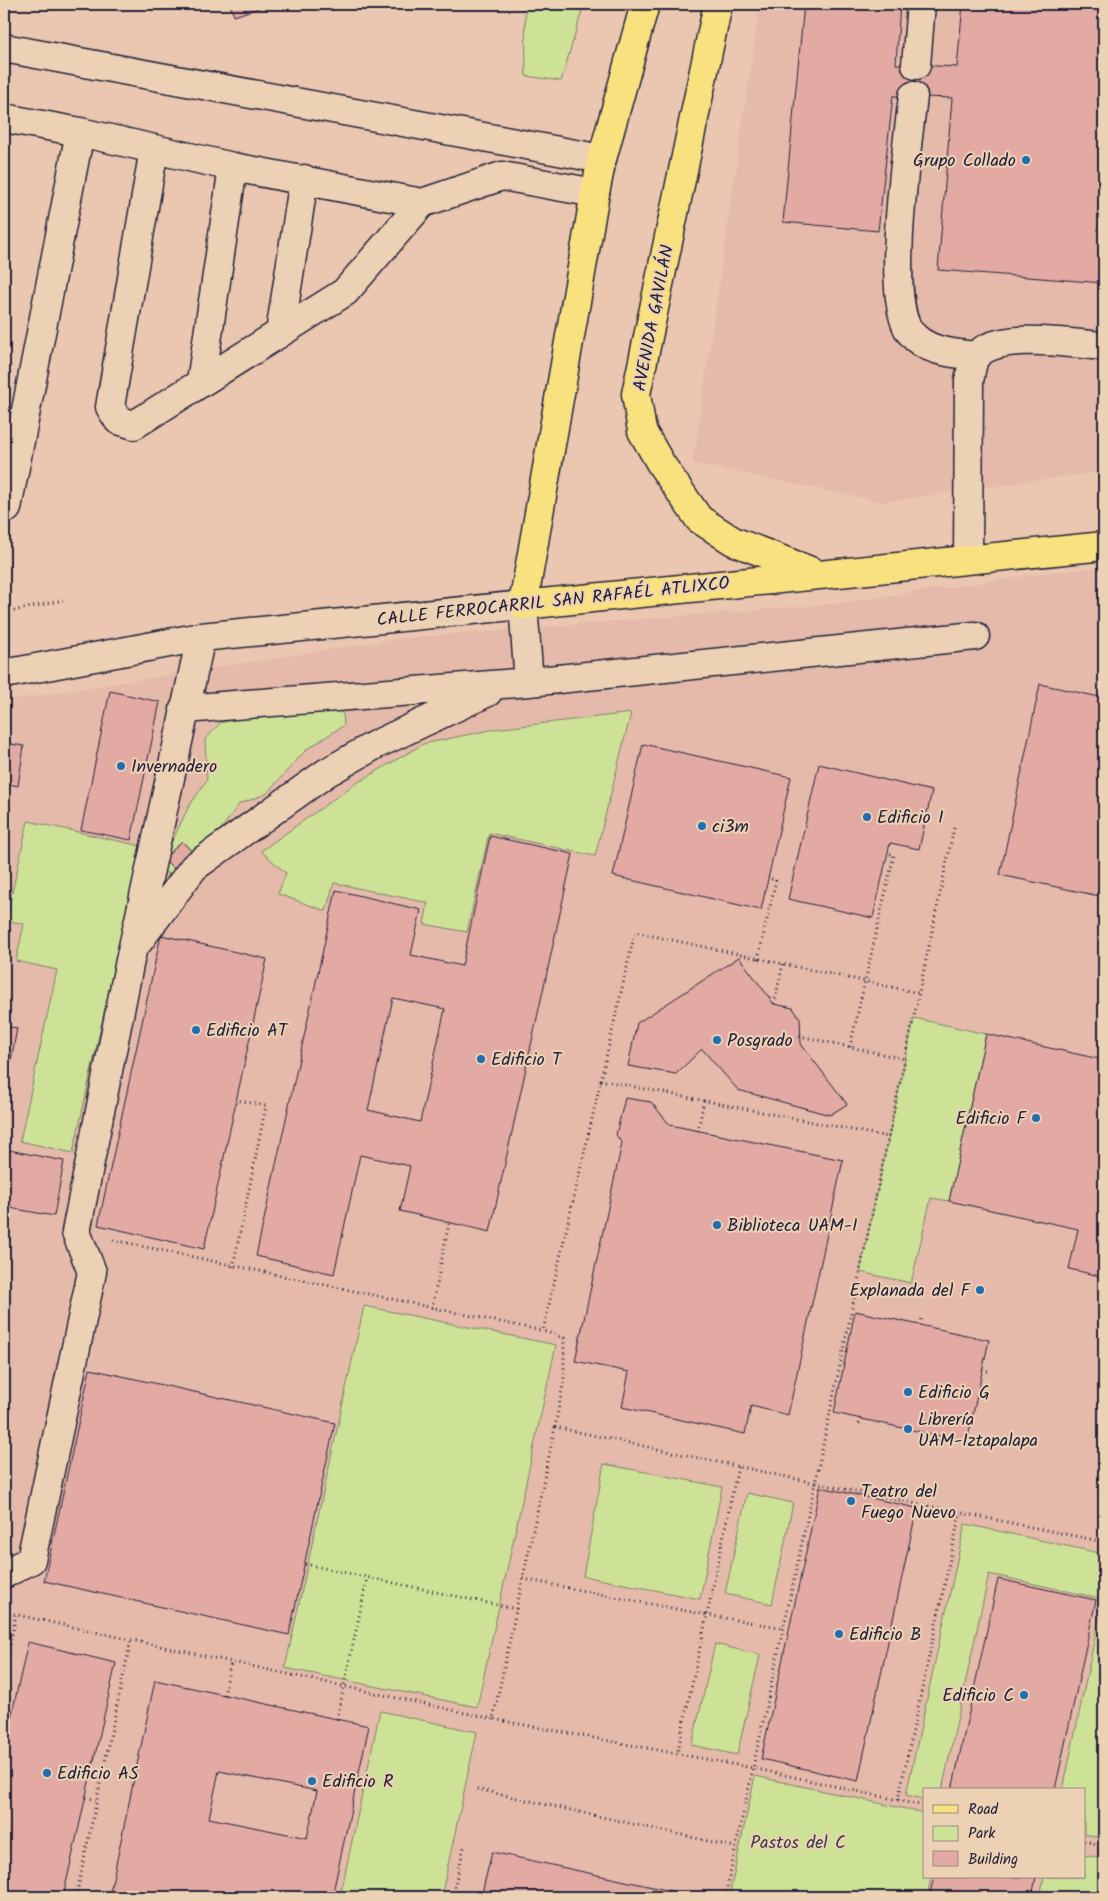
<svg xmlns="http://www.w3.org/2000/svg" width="1108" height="1901" viewBox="0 0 1108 1901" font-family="Kalam,sans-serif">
	<rect width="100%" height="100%" fill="#ebc6b0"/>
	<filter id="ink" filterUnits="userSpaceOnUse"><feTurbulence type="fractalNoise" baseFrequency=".02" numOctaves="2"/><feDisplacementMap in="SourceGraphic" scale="10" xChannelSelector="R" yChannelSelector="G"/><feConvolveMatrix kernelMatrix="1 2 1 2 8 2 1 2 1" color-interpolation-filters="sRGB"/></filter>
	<g filter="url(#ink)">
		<path fill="#e5baaa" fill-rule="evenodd" d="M760,4H1104V471L883,502L693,463Z
			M1104,567V1897H4V701L403,638L833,604L1060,571ZM924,1790H1084V1877H924Z"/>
		<path fill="#cee297" stroke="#788269" d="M525,4H584L561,81L526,76Z
			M337,709L343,714L344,725L306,750L266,794L239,804L222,828L178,872L173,875L164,872L162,862L188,808L207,780L205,740L220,723L260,713Z
			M631,713L595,856L489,833L467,932L424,924L428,903L334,883L326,911L278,894L286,873L261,851L352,786L423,744L495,729Z
			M28,821L141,846L73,1153L20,1141L57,970L16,961L24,924L6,920Z
			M914,1018L986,1034L949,1201L931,1198L911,1283L860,1272Z
			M364,1306L556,1345L477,1707L285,1668Z
			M604,1464L722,1487L700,1599L583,1576Z
			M747,1493L793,1503L772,1604L725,1594Z
			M965,1524L1104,1554V1838L1084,1834V1790H1063L1103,1599L989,1574L942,1790H924V1799L906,1795Z
			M715,1644L760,1655L737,1755L692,1745Z
			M380,1711L477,1732L441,1897H340Z
			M755,1776L924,1813V1877H931L927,1897H729Z
			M1084,1855L1104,1859V1897H1040L1044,1877H1084Z"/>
		<path fill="#e3a9a3" stroke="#22223b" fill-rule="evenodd" d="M230,4H271L234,16Z
			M804,4H900L896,64L957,67L963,4H1104V283L938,270L952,98L893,96L878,231L783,222Z
			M1040,684L1104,698V897L1000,875Z
			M110,691L160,702L131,840L81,830Z
			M4,743L24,746L18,786L4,783Z
			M643,744L791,777L761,910L613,876Z
			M819,764L932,791L919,849L890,843L873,918L788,899Z
			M4,813L9,814L4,842Z
			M490,836L573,854L490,1232L400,1211L410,1166L360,1155L334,1274L256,1256L336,890L421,910L411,955L462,966ZM393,998L445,1009L420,1122L368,1110Z
			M182,841L193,853L175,870L164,859Z
			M161,935L267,959L204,1249L98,1225Z
			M739,957L774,1004L793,1008L800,1018L801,1044L847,1104L830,1115L738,1090L702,1049L676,1074L628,1066L637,1023Z
			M4,1026L17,1028L4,1100Z
			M986,1034L1104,1060V1277L1069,1269L1078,1229L949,1201Z
			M625,1098L651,1102L670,1125L843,1160L788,1415L751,1406L745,1434L622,1407L629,1372L575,1361L622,1143L616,1135Z
			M4,1149L64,1161L54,1216L4,1207Z
			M855,1311L989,1340L967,1442L834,1413Z
			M90,1369L335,1423L289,1635L44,1581Z
			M820,1487L917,1508L858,1781L761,1759Z
			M998,1579L1096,1600L1055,1790H952Z
			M28,1642L116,1663L63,1897H4V1749Z
			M155,1680L369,1726L332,1897H109ZM219,1771L317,1791L307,1838L209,1818Z
			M492,1852L685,1894L684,1897H481Z
			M934,1877H1036L1032,1897H929Z"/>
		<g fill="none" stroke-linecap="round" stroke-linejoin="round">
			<g stroke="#22223b" stroke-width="31">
				<path id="minor" d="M4,48L602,159
					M916,65L921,4
					M913,96C908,142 884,298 910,332C925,352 953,353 976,356
					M4,118L80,132L233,167L422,203L502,176L595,193
					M154,149L110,407L118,420L134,425L345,292L422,203
					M280,333L304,179
					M201,382L233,167
					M4,509L7,508L80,132
					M968,559L969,381C971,373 972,360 977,355C1000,331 1072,344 1104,346
					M4,674L201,637L523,605L529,682
					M184,709L529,682L975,636
					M138,942L194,867L326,773L375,745L488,692
					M4,1574L31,1560L92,1272L76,1232L129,965L201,637"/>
			</g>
			<g stroke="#22223b" stroke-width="31">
				<path id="major" d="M645,4L602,159L595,193L523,605L1104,546
					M718,4L636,394L642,431L661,464L699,519L733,541L813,572"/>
			</g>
			<path stroke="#22223b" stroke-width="3" stroke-dasharray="1 4" stroke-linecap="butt" d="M4,613L63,600
				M954,828L815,1483L1104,1542
				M758,959L776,880L768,878
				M774,1004L783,964
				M799,1036L905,1059
				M850,1047L894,855L888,853
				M600,1080L888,1137
				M698,1131L704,1100
				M113,1240L543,1331
				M233,1267L266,1106L237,1100
				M432,1308L449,1223
				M920,1325L922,1318
				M982,1370L988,1371
				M859,1424L861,1419
				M555,1427L493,1719L753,1768L815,1483L555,1427L564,1380V1338L543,1331L635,932L919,993
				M738,1467L707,1615L784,1628
				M305,1564L516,1609
				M523,1579L707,1615L677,1754
				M4,1612L493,1719
				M4,1674L16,1615
				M224,1695L231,1662
				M337,1719L367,1579
				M477,1789L735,1847
				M86,1797L96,1800
				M898,1800L960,1513
				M1084,1841L1104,1845
				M76,1897L131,1640
				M452,1897L464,1847
				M725,1897L753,1768L924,1806"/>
			<use href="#minor" stroke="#edd1b4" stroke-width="28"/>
			<use href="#major" stroke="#fae180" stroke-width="28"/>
		</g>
	</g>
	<g fill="#1f6fb2" stroke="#edd1b4" stroke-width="2">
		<circle cx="1026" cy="160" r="5"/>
		<circle cx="121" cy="766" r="5"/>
		<circle cx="867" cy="817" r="5"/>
		<circle cx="702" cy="826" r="5"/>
		<circle cx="196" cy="1030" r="5"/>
		<circle cx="717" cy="1040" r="5"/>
		<circle cx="481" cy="1059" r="5"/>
		<circle cx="1036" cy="1118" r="5"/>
		<circle cx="717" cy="1225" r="5"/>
		<circle cx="980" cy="1290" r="5"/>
		<circle cx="908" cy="1392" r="5"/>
		<circle cx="908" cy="1429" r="5"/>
		<circle cx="851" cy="1501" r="5"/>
		<circle cx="839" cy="1634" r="5"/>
		<circle cx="1024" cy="1695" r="5"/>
		<circle cx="47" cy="1773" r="5"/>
		<circle cx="312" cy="1781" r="5"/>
	</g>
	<g text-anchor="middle" stroke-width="4" stroke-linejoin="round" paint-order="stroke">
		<g font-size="18" fill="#22223b" stroke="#edd1b4" text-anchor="start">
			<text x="1016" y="166" text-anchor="end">Grupo Collado</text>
			<text x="131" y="772">Invernadero</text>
			<text x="877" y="823">Edificio I</text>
			<text x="712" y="832">ci3m</text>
			<text x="206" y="1036">Edificio AT</text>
			<text x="727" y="1046">Posgrado</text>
			<text x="491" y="1065">Edificio T</text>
			<text x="1026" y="1124" text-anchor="end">Edificio F</text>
			<text x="727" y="1231">Biblioteca UAM-I</text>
			<text x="970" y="1296" text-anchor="end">Explanada del F</text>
			<text x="918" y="1398">Edificio G</text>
			<text x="918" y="1425">Librería<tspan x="918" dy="21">UAM-Iztapalapa</tspan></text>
			<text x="861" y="1497">Teatro del<tspan x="861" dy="21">Fuego Nuevo</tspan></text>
			<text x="849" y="1640">Edificio B</text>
			<text x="1014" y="1701" text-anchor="end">Edificio C</text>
			<text x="57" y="1779">Edificio AS</text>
			<text x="322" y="1787">Edificio R</text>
		</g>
		<g font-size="18" fill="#22223b" stroke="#edd1b4">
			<text transform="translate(653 318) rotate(-79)" y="6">AVENIDA GAVILÁN</text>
			<text transform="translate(553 601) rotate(-6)" y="6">CALLE FERROCARRIL SAN RAFAÉL ATLIXCO</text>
		</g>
		<g font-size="18" fill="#3c3f49" stroke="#edd1b4">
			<text x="798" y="1848">Pastos del C</text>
		</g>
	</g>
	<rect width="1108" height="1901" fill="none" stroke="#edd1b4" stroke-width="20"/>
	<rect x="10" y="10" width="1088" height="1881" fill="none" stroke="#22223b" stroke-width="2" filter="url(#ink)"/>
	<rect x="923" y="1788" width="162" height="90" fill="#edd1b4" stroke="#9c8b84"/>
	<rect x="933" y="1805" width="25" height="8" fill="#fae180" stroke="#9c8b84"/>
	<text x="968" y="1814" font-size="15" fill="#22223b">Road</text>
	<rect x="933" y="1826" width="25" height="15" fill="#cee297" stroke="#9c8b84"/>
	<text x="968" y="1838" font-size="15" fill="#22223b">Park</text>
	<rect x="933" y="1851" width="25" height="15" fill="#e3a9a3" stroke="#9c8b84"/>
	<text x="968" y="1864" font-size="15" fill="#22223b">Building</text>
</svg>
